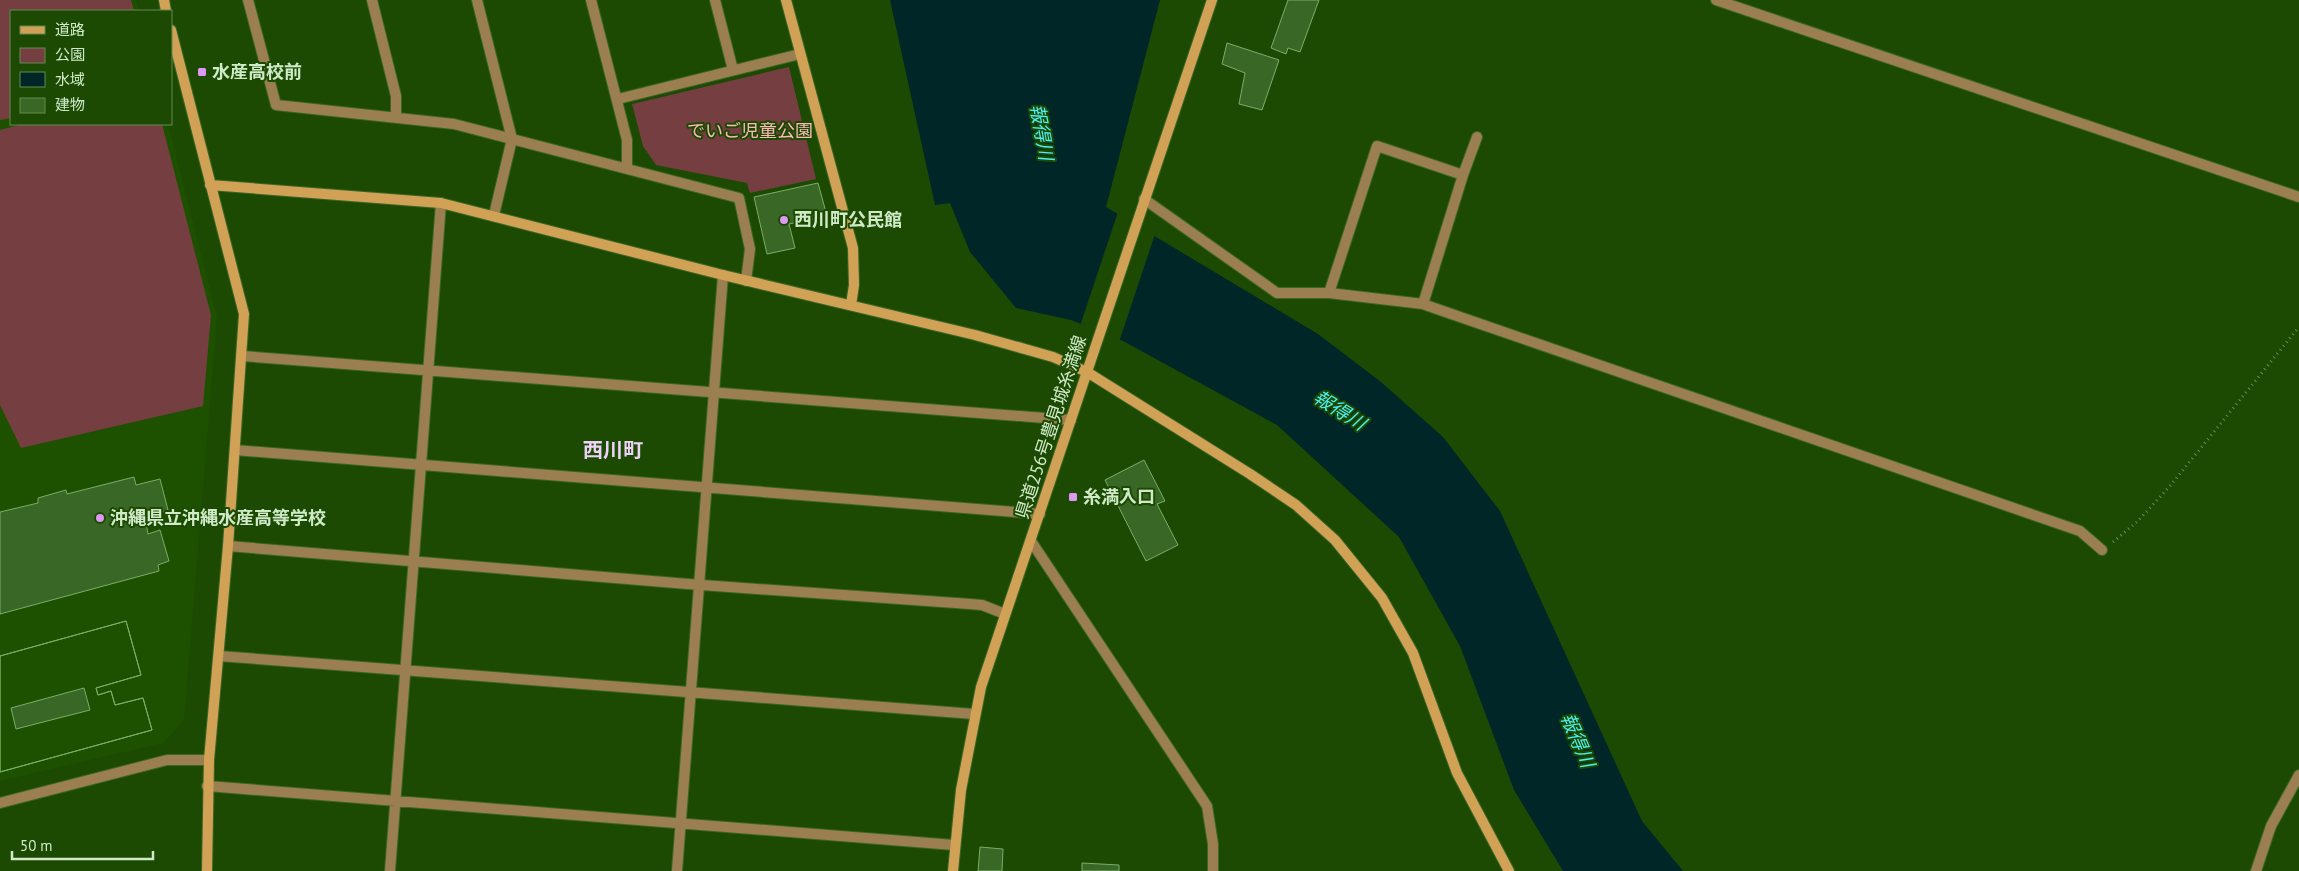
<svg xmlns="http://www.w3.org/2000/svg" width="2299" height="871" viewBox="0 0 2299 871" font-family="'PT Sans','Noto Sans JP',sans-serif">
	<rect width="100%" height="100%" fill="#1c4a03"/>
	<path fill="#1d5100" d="M0,0H136L139,11H11V124H168L217,317L184,720L163,743L0,781Z"/>
	<path fill="#753e41" d="M0,0H131L134,11H11V118L0,120Z
		M789,67L816,179L750,193L747,183L656,165L643,146L632,104Z
		M23,124H162L211,315L203,406L21,448L0,405V130Z"/>
	<path fill="#012627" d="M890,0H1160L1106,207L1318,334L1381,382L1443,437L1500,511L1642,821L1683,871H1563L1514,790L1460,646L1399,537L1277,425L1123,341L1071,320L1016,308L970,252L950,203L935,205Z"/>
	<path fill="#1c4a03" d="M1118,212L1155,234L1119,342L1080,326Z"/>
	<path fill="#396826" stroke="#7bad6a" fill-rule="evenodd" d="M1288,0H1319L1300,52L1288,48L1286,54L1271,48Z
		M1227,43L1279,60L1262,110L1239,104L1245,73L1222,64Z
		M818,183L827,216L789,224L795,248L767,254L754,197Z
		M1144,460L1165,501L1157,504L1178,545L1146,561L1105,480Z
		M134,477L136,485L160,479L168,510L145,518L148,534L160,530L169,561L158,565L159,571L0,614V512L38,503V498L66,490L67,494Z
		M126,621L141,675L96,688L98,695L111,691L115,705L143,698L152,730L0,772V656ZM84,688L90,710L16,729L11,708Z
		M126,621L141,675L96,688L98,695L111,691L115,705L143,698L152,730L0,772V656Z
		M980,847L1003,849L1002,871H978Z
		M1082,863L1119,865V871H1082Z"/>
	<g fill="none" stroke-linecap="round" stroke-linejoin="round">
		<g stroke="#3c6726" stroke-width="12">
			<path id="street" d="M248,0L276,105L454,124L739,198L750,249L746,281
				M372,0L396,96V118
				M477,0L512,139L494,215
				M591,0L627,140V168
				M715,0L733,70
				M1716,0L2299,197
				M618,99L800,54
				M1463,175L1477,137
				M1144,199L1277,293H1329L1423,304L1437,309L2080,531L2102,550
				M1329,293L1377,146L1463,175L1423,304
				M242,356L1071,420
				M235,450L1040,514
				M1031,541L1207,806L1213,844V871
				M228,546L688,584L970,604L982,605L1005,614
				M219,656L974,714
				M207,786L954,845
				M0,803L167,760H209
				M390,871L441,203
				M677,871L723,275
				M2256,871L2271,826L2299,775"/>
		</g>
		<g stroke="#3c6726" stroke-width="12">
			<path id="secondary" d="M164,0L166,11
				M786,0L853,248L854,285L851,305
				M171,30L244,314L228,546L209,760L207,871
				M210,185L441,203L723,275L975,335L1053,357L1087,372L1250,474L1296,505L1335,540L1382,598L1413,653L1457,773L1509,871
				M953,871L961,790L981,687L1212,0"/>
		</g>
		<path stroke="#668d54" stroke-width="3" stroke-dasharray="1 4" stroke-linecap="butt" d="M2113,542L2138,521L2170,486L2299,327"/>
		<use href="#street" stroke="#9c7f51" stroke-width="10"/>
		<use href="#secondary" stroke="#d1a255" stroke-width="10"/>
	</g>
	<g fill="#dd99f3" stroke="#1c4a03" stroke-width="2">
		<rect x="197" y="67" width="10" height="10" rx="2.5"/>
		<circle cx="784" cy="220" r="5"/>
		<rect x="1068" y="492" width="10" height="10" rx="2.5"/>
		<circle cx="100" cy="518" r="5"/>
	</g>
	<g text-anchor="middle" stroke-width="4" stroke-linejoin="round" paint-order="stroke">
		<g font-size="18" font-weight="bold" fill="#cfeac7" stroke="#1c4a03" text-anchor="start">
			<text x="212" y="78">水産高校前</text>
			<text x="794" y="226">西川町公民館</text>
			<text x="1083" y="503">糸満入口</text>
			<text x="110" y="524">沖縄県立沖縄水産高等学校</text>
		</g>
		<g font-size="18" fill="#fcb8b9" stroke="#1c4a03">
			<text x="750" y="137">でいご児童公園</text>
		</g>
		<g font-size="18" fill="#cfeac7" stroke="#1c4a03">
			<text transform="translate(1051 427) rotate(-72)" y="6">県道256号豊見城糸満線</text>
		</g>
		<g font-size="19" font-style="italic" fill="#4aeef2" stroke="#1c4a03">
			<text transform="translate(1042 132) rotate(80)" y="7">報得川</text>
			<text transform="translate(1340 410) rotate(32)" y="7">報得川</text>
			<text transform="translate(1578 740) rotate(67)" y="7">報得川</text>
		</g>
		<g font-size="20" font-weight="bold" fill="#efd2f8" stroke="#1c4a03">
			<text x="613" y="457">西川町</text>
		</g>
	</g>
	<rect x="10" y="10" width="162" height="115" fill="#1c4a03" stroke="#648a51"/>
	<rect x="20" y="26" width="25" height="8" fill="#d1a255" stroke="#648a51"/>
	<text x="55" y="35" font-size="15" fill="#cfeac7">道路</text>
	<rect x="20" y="48" width="25" height="15" fill="#753e41" stroke="#648a51"/>
	<text x="55" y="60" font-size="15" fill="#cfeac7">公園</text>
	<rect x="20" y="72" width="25" height="15" fill="#012627" stroke="#648a51"/>
	<text x="55" y="85" font-size="15" fill="#cfeac7">水域</text>
	<rect x="20" y="98" width="25" height="15" fill="#396826" stroke="#648a51"/>
	<text x="55" y="110" font-size="15" fill="#cfeac7">建物</text>
	<path d="M12 851v8h141v-8" fill="none" stroke="#cfeac7" stroke-width="2.5"/>
	<text x="20" y="851" font-size="15" fill="#cfeac7" stroke="#1c4a03" stroke-width="4" paint-order="stroke">50 m</text>
</svg>
